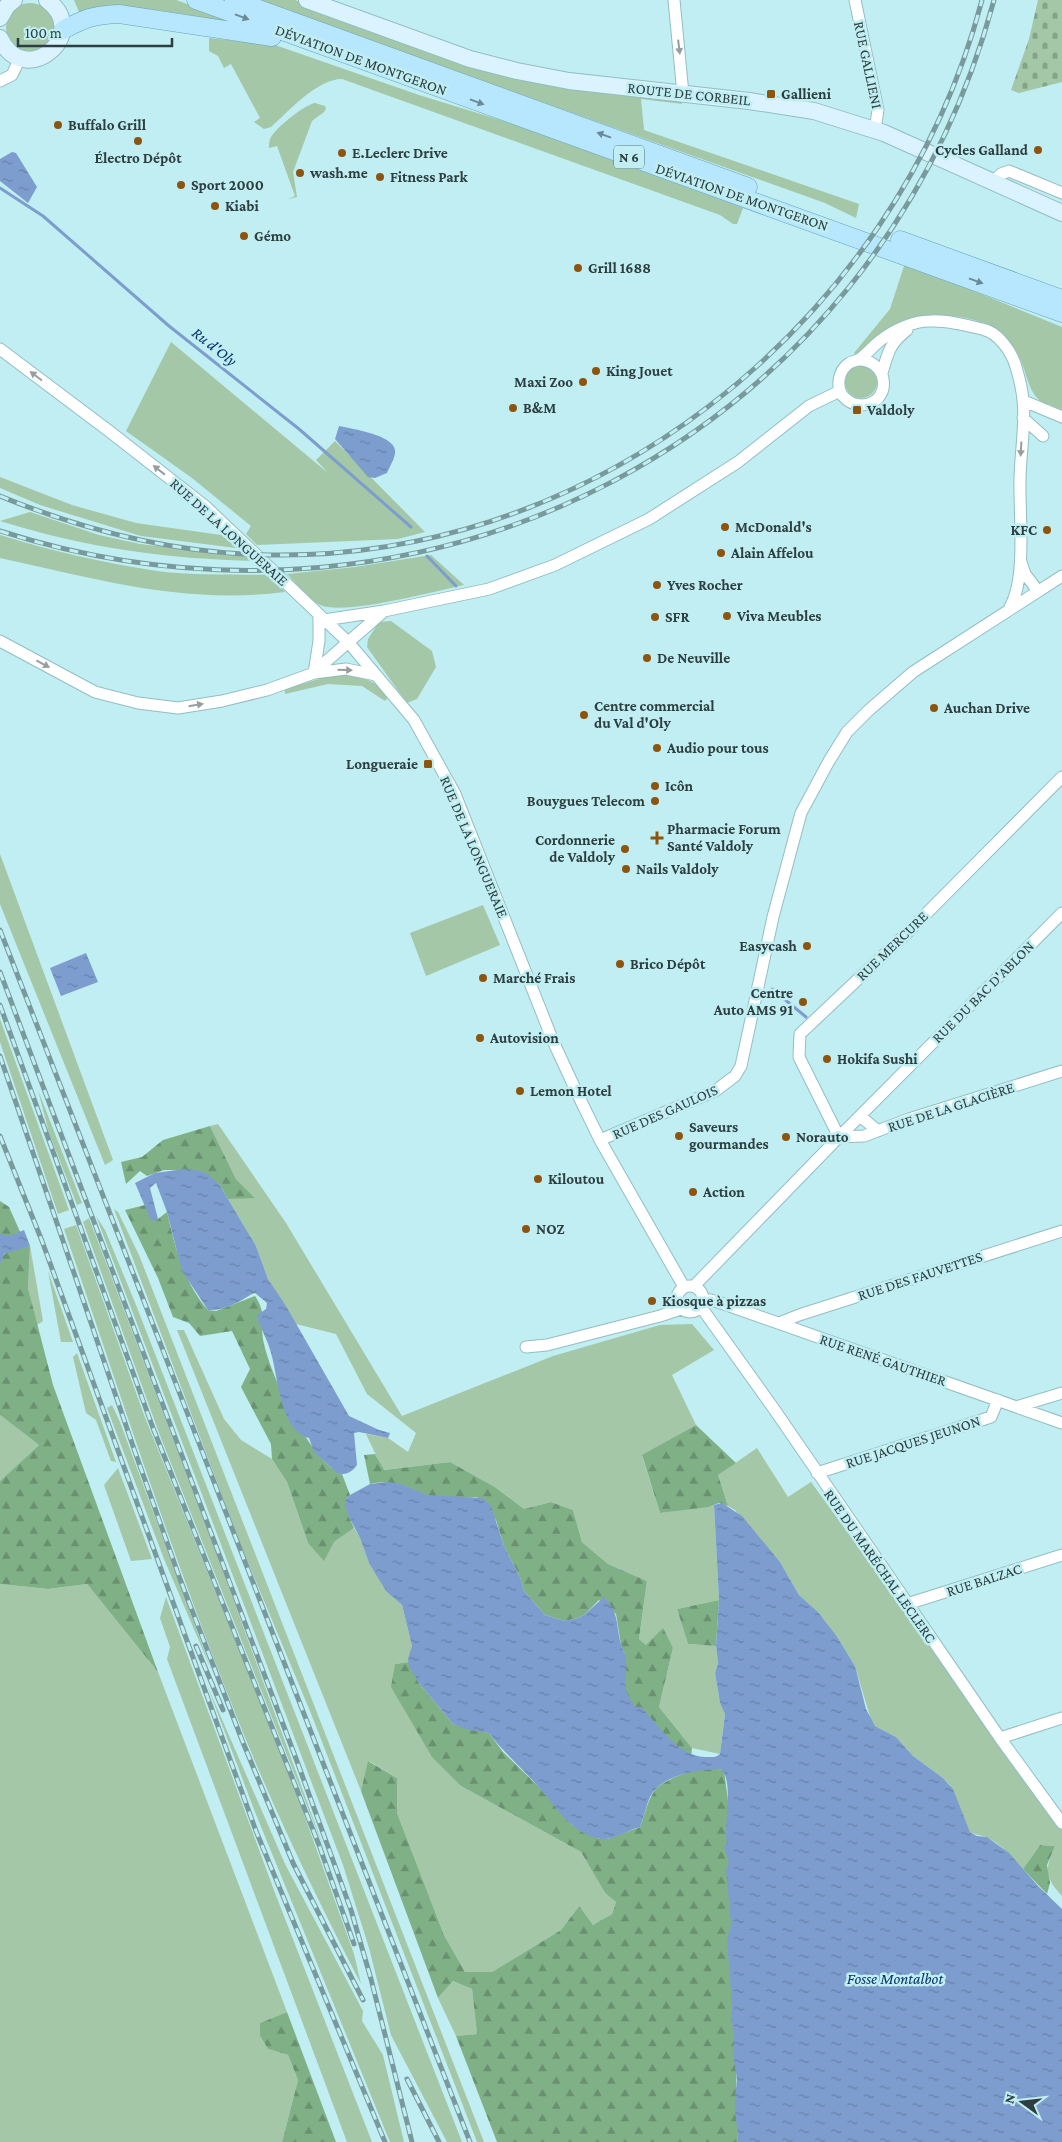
<svg xmlns="http://www.w3.org/2000/svg" width="1062" height="2142" viewBox="0 0 1062 2142" font-family="'Crimson Pro',serif">
	<defs>
		<pattern id="forest-firs" width="22" height="20" patternUnits="userSpaceOnUse" patternTransform="scale(1.25)"><rect width="22" height="20" fill="#80b186"/><path d="M5 1l3.5 6h-7zM16 11l3.5 6h-7z" fill="#69916f"/></pattern>
		<pattern id="cemetery-stones" width="16" height="16" patternUnits="userSpaceOnUse" patternTransform="scale(1.25)"><rect width="16" height="16" fill="#a3c7a7"/><path d="M2 7V4a2 2 0 0 1 4 0v3zM10 15v-3a2 2 0 0 1 4 0v3z" fill="#85a389"/></pattern>
		<pattern id="water-ripples" width="26" height="14" patternUnits="userSpaceOnUse" patternTransform="scale(1.25)"><rect width="26" height="14" fill="#7d9dce"/><path d="M2 4q2-2 4 0t4 0M15 11q2-2 4 0t4 0" fill="none" stroke="#6781a9"/></pattern>
	</defs>
	<rect width="100%" height="100%" fill="#c0eef2"/>
	<path fill="#a3c7a7" d="M74,0H176L254,28C197,17 138,0 79,12Z
		M256,0H295L463,62L681,98L682,104L641,99L644,130L859,204L856,218L825,203Z
		M6 27a24 24 0 1 1 48 0a24 24 0 1 1-48 0Z
		M209,38L275,45L419,95L510,123L743,208L737,224H733L720,215L342,79C317,79 289,111 271,127L264,129L254,122L260,118L231,64L224,68L218,56L209,51Z
		M315,103L325,106L326,109L324,112L312,121L293,172L297,197L288,199L295,196L277,146L269,148C269,144 269,140 271,137C277,127 304,105 315,103Z
		M905,263L1062,327V410L1048,404L1047,405C1029,397 1028,377 1021,361C1016,349 1008,338 998,331C976,314 921,310 898,323C882,331 871,348 855,355L854,353L890,309Z
		M171,342L328,473L316,460L335,441L425,532L398,539L257,545L246,534L251,526L192,478L126,431Z
		M845 382a16 16 0 1 1 32 0a16 16 0 1 1-32 0Z
		M0,477L72,505L136,523L228,536L244,549L141,536L40,505L0,488Z
		M30,512L99,535L140,544L250,557L257,561C167,559 86,548 0,521Z
		M0,535C51,551 104,563 157,571C195,576 234,574 272,575L285,592C186,605 96,579 0,558Z
		M431,555L464,585C435,591 344,616 320,605C311,601 295,582 287,574L355,567Z
		M391,621L432,651L436,667L417,699L407,703L367,647L368,639L379,622Z
		M336,674C360,675 372,678 389,696L385,701L362,686L328,684L285,694V689Z
		M0,854L113,1160L105,1165L0,904Z
		M483,905L500,945L426,976L410,933Z
		M0,1019L69,1210L58,1214L0,1042Z
		M38,1090L82,1203L77,1205L49,1133Z
		M218,1124L286,1223L402,1416L553,1356L660,1325L692,1324L714,1350L672,1375L696,1425L642,1456L660,1513L714,1505L719,1600L677,1609L688,1644L716,1646L718,1663L715,1673L720,1703L725,1713L720,1754L692,1748L659,1707L673,1648L646,1645L639,1639L647,1581L608,1564L582,1542L573,1510L551,1502L524,1509L495,1487L450,1462L383,1470L366,1434L388,1438L408,1452L416,1433L367,1394L336,1334L296,1324L268,1279L256,1246L228,1199L254,1197L236,1179L210,1126Z
		M114,1209L118,1212L139,1255L484,2142H477L312,1716L240,1543Z
		M96,1216L105,1230L136,1305L462,2142H447L391,2035L369,1948L343,1865Z
		M89,1218L214,1547L325,1851L159,1433L83,1222Z
		M76,1225L144,1415L292,1781L354,1954L361,1984C315,1895 271,1804 234,1710C171,1553 119,1390 64,1229Z
		M30,1246L43,1321L37,1325L28,1288Z
		M48,1271L73,1342H61Z
		M177,1330H184L224,1419L241,1440L272,1459L287,1482L308,1543L334,1542L354,1528L360,1538L369,1563L393,1597L402,1605L412,1646L409,1662L395,1664L461,1786L581,1852L605,1893L616,1902L612,1914L593,1925L578,1907L561,1930L492,1972H465L444,1935L397,1813V1778L369,1761L361,1791Z
		M77,1353L116,1462L111,1461L96,1420L86,1413L73,1357Z
		M112,1405L120,1422L211,1669L164,1559L107,1408Z
		M0,1415L39,1445L0,1481Z
		M757,1448L788,1497L811,1482L1062,1827V1896C1044,1877 1045,1869 1055,1846L1040,1845L1023,1869C1013,1858 1000,1843 986,1837C980,1835 976,1835 970,1832L950,1785L943,1778L913,1756L896,1737L875,1726L871,1720L855,1666L836,1635L818,1612L799,1595L780,1562L735,1510L728,1506L718,1475Z
		M118,1468L152,1559L131,1561L104,1485Z
		M0,1584L48,1589L87,1584L158,1672L287,2012L260,2023V2036L268,2049L288,2055L298,2080L282,2142H0Z
		M166,1597L275,1893L372,2142H347L167,1659L170,1647L160,1618Z
		M207,1685L285,1864L363,2011L362,2021L383,2055L404,2142H390L255,1812Z
		M453,1981L472,1989L477,2034L456,2036L438,1998Z"/>
	<path fill="url(#forest-firs)" d="M210,1126L236,1179L255,1198L228,1199L219,1184L180,1170H164L147,1176L140,1171L126,1184L121,1162L142,1157L163,1140Z
		M0,1201L9,1207L22,1236L0,1244Z
		M145,1205L154,1222L167,1212C175,1246 183,1282 208,1310L216,1311L255,1296C268,1315 259,1324 264,1344C271,1376 311,1463 342,1474L350,1495L346,1499L349,1517L354,1528L334,1542L324,1561L308,1543L287,1482L272,1459L271,1444L241,1387L250,1369L232,1331L200,1336L189,1323L173,1317L158,1278L125,1210Z
		M30,1246L28,1288L53,1385L158,1672L87,1584L48,1589L0,1584V1481L39,1445L0,1415V1259C6,1249 19,1249 30,1246Z
		M696,1425L736,1463L718,1475L728,1506L719,1503L708,1507L660,1513L642,1455Z
		M375,1454L384,1470L450,1462L495,1487L524,1509L551,1502L573,1510L582,1542L608,1564L647,1581L639,1639L646,1645L663,1628L673,1648L659,1707L692,1748L691,1758L669,1740L627,1701L622,1683L625,1654L621,1645L616,1614L599,1600L584,1615L578,1618L565,1621L545,1615L524,1591L520,1577L504,1546L496,1520L477,1497C461,1498 441,1500 426,1495C405,1488 394,1479 370,1484L364,1455Z
		M719,1600L716,1646L688,1644L677,1609Z
		M409,1662L419,1683L453,1724L489,1733L503,1752L537,1785L572,1825L599,1839H608L640,1827C645,1815 647,1801 655,1790C664,1778 710,1762 724,1771L729,1808L738,2142H497L456,2036L477,2034L472,1989L453,1981L438,1998L361,1791L368,1761L397,1778V1813L444,1935L465,1972H492L561,1930L579,1906L593,1925L612,1914L616,1902L605,1893L581,1852L461,1786L432,1757L391,1687L395,1664Z
		M1040,1845L1055,1846L1047,1865L1050,1883L1047,1894L1023,1869Z
		M287,2012L336,2142H282L298,2080L288,2055L268,2049L260,2036V2023Z"/>
	<path fill="url(#cemetery-stones)" d="M1038,0H1062V82L1019,93L1011,90L1029,39Z"/>
	<path fill="url(#water-ripples)" d="M12,152L16,153L37,187L28,203L0,181V159Z
		M339,426C353,429 393,435 395,450C396,457 390,466 387,473L375,478L368,477L335,439Z
		M86,953L98,982L61,996L50,968Z
		M184,1169L196,1170L206,1173L219,1184L256,1246L268,1279L286,1306L349,1416L379,1430L390,1433L388,1438L359,1432L354,1433L357,1465C352,1472 346,1476 337,1473L314,1452L309,1438C280,1431 278,1376 271,1353C268,1341 262,1331 258,1320L257,1315L266,1309L267,1303L255,1293L252,1294C239,1302 223,1311 208,1310L182,1271L167,1212L156,1183L150,1188L158,1219L155,1222L150,1218L135,1183L155,1173Z
		M24,1230L30,1246L4,1254L0,1264V1234L10,1236Z
		M388,1482L401,1484L427,1495L483,1498L491,1506L504,1546L520,1577L524,1591L545,1615L565,1621L578,1618L584,1615L604,1597C619,1611 616,1626 621,1644C622,1649 626,1653 626,1659C628,1683 619,1683 635,1707H641C659,1725 677,1756 705,1757C712,1757 716,1758 720,1754L725,1714L720,1703L715,1673L718,1663L716,1646L719,1600L714,1505L722,1503L742,1516L780,1562L799,1595L818,1612L836,1635L855,1666L866,1709L875,1726L896,1737L913,1756L943,1778L953,1789L970,1832L977,1836L987,1837L1009,1853L1039,1887L1062,1909V2142H738C738,2127 734,2114 735,2099C735,2093 737,2086 737,2080C736,2070 733,2059 733,2049C736,2034 729,2020 732,2005L727,1940L731,1924L726,1870L729,1861L724,1847L727,1843C723,1826 735,1778 720,1769C697,1770 662,1774 650,1797C646,1806 644,1817 640,1827C628,1830 613,1841 600,1839C570,1833 555,1805 536,1784C521,1767 503,1752 489,1733L469,1730L453,1724L419,1683L409,1666L408,1659L412,1646L402,1605L386,1591L369,1563L360,1538L349,1517L345,1505L346,1499L350,1495L370,1484Z"/>
	<g fill="none" stroke-linecap="round" stroke-linejoin="round">
		<path stroke="#7d9dce" stroke-width="3" d="M0,188L43,216L169,326L299,429L411,527
			M427,556L456,586
			M772,989L806,1017"/>
		<g stroke="#92bec2" stroke-width="13">
			<path id="minor" d="M674,0L683,94
				M855,0L878,110L875,129
				M0,81L12,75L20,58
				M994,181L1001,174L1009,171L1062,193
				M0,349L109,431L205,506L349,643L414,720L455,794L553,1041L578,1095L600,1140L684,1287
				M860,360C891,362 891,404 862,405C854,405 847,401 842,395C836,385 839,371 848,364C852,361 858,361 861,358C868,353 874,345 881,340C894,330 913,321 930,321C946,320 966,325 982,329C998,332 1012,352 1016,367C1019,377 1022,389 1023,400C1026,423 1020,456 1020,480C1019,514 1027,578 1010,607
				M882,373C888,353 889,344 907,330
				M1024,401L1062,417
				M1023,418L1043,436
				M1021,562L1025,574L1038,591
				M324,620L384,611L489,589L555,565L649,519L738,462L809,406L840,391
				M0,641L95,692L138,703L178,708L222,701L267,690L314,673L346,669L376,675
				M314,672L384,611
				M314,673L319,641V615
				M1062,777L909,931L800,1034L799,1057L839,1137L864,1136L909,1119L1062,1071
				M860,1116L878,1131
				M600,1140L715,1091L735,1076L741,1066L773,917L801,813L829,761L847,732L869,710L913,672L1062,576
				M677 1299a13 13 0 1 1 26 0a13 13 0 1 1-26 0Z
				M694,1286L839,1137L1062,913
				M703,1300H711L724,1304L1062,1423
				M701,1307L774,1409L1000,1738L1062,1823
				M779,1323L799,1315L1062,1231
				M526,1347L547,1345L660,1316L681,1309
				M1016,1407L1062,1393
				M817,1473L991,1417L998,1400
				M907,1604L1062,1555
				M1000,1738L1062,1718"/>
		</g>
		<g stroke="#92bec2" stroke-width="18">
			<path id="secondary" d="M307,0L470,59L517,71L569,81L749,101L814,111L884,133L1062,213
				M0,18L7,6L14,0
				M0,38C24,91 93,34 47,0"/>
		</g>
		<g stroke="#66a1bc" stroke-width="19">
			<path id="primary" d="M196,0L1062,313
				M234,0L748,187
				M63,30C85,18 94,15 119,14L272,37
				M900,240L1062,299"/>
		</g>
		<use href="#minor" stroke="#fff" stroke-width="11"/>
		<use href="#secondary" stroke="#daf3ff" stroke-width="16"/>
		<use href="#primary" stroke="#b6e7ff" stroke-width="18"/>
		<g stroke="#799a9d" stroke-width="5">
			<path id="rail" d="M0,496C78,528 159,549 243,554C585,573 896,326 982,0
				M0,531C428,668 876,438 994,0
				M0,930L470,2142
				M0,972L298,1764L351,1910L371,1979L412,2142
				M0,1005L153,1428L319,1845L354,1944
				M0,1056L134,1449L180,1579L242,1740L293,1863L363,2000
				M0,1136L42,1241L256,1831L385,2142
				M196,1646L223,1710
				M407,2079L439,2142"/>
		</g>
		<use href="#rail" stroke="#c0eef2" stroke-width="3" stroke-dasharray="9" stroke-linecap="butt"/>
	</g>
	<defs><path id="oneway-solid" d="M-6-.8H1V-3.2L6.5 0L1 3.2V.8H-6Z" transform="scale(1.25)"/></defs>
	<g fill="#6a8a96">
		<use href="#oneway-solid" transform="translate(242 17) rotate(20)"/>
		<use href="#oneway-solid" transform="translate(477 102) rotate(20)"/>
		<use href="#oneway-solid" transform="translate(604 135) rotate(-160)"/>
		<use href="#oneway-solid" transform="translate(976 281) rotate(20)"/>
	</g>
	<g fill="#969ea0">
		<use href="#oneway-solid" transform="translate(679 47) rotate(83)"/>
		<use href="#oneway-solid" transform="translate(36 376) rotate(-143)"/>
		<use href="#oneway-solid" transform="translate(1021 449) rotate(93)"/>
		<use href="#oneway-solid" transform="translate(159 470) rotate(-142)"/>
		<use href="#oneway-solid" transform="translate(43 664) rotate(28)"/>
		<use href="#oneway-solid" transform="translate(345 670) rotate(1)"/>
		<use href="#oneway-solid" transform="translate(196 705) rotate(-9)"/>
	</g>
	<g fill="#8d540d" stroke="#c0eef2" stroke-width="2">
		<rect x="766" y="89" width="10" height="10" rx="2.5"/>
		<circle cx="58" cy="125" r="5"/>
		<circle cx="138" cy="141" r="5"/>
		<circle cx="1038" cy="150" r="5"/>
		<circle cx="342" cy="153" r="5"/>
		<circle cx="300" cy="173" r="5"/>
		<circle cx="380" cy="177" r="5"/>
		<circle cx="181" cy="185" r="5"/>
		<circle cx="215" cy="206" r="5"/>
		<circle cx="244" cy="236" r="5"/>
		<circle cx="578" cy="268" r="5"/>
		<circle cx="596" cy="371" r="5"/>
		<circle cx="583" cy="382" r="5"/>
		<circle cx="513" cy="408" r="5"/>
		<rect x="852" y="405" width="10" height="10" rx="2.5"/>
		<circle cx="725" cy="527" r="5"/>
		<circle cx="1047" cy="530" r="5"/>
		<circle cx="721" cy="553" r="5"/>
		<circle cx="657" cy="585" r="5"/>
		<circle cx="727" cy="616" r="5"/>
		<circle cx="655" cy="617" r="5"/>
		<circle cx="647" cy="658" r="5"/>
		<circle cx="934" cy="708" r="5"/>
		<circle cx="584" cy="715" r="5"/>
		<circle cx="657" cy="748" r="5"/>
		<rect x="423" y="759" width="10" height="10" rx="2.5"/>
		<circle cx="655" cy="786" r="5"/>
		<circle cx="655" cy="801" r="5"/>
		<path d="M654.5 830.5h5v5h5v5h-5v5h-5v-5h-5v-5h5z"/>
		<circle cx="625" cy="849" r="5"/>
		<circle cx="626" cy="869" r="5"/>
		<circle cx="807" cy="946" r="5"/>
		<circle cx="620" cy="964" r="5"/>
		<circle cx="483" cy="978" r="5"/>
		<circle cx="803" cy="1002" r="5"/>
		<circle cx="480" cy="1038" r="5"/>
		<circle cx="827" cy="1059" r="5"/>
		<circle cx="520" cy="1091" r="5"/>
		<circle cx="679" cy="1136" r="5"/>
		<circle cx="786" cy="1137" r="5"/>
		<circle cx="538" cy="1179" r="5"/>
		<circle cx="693" cy="1192" r="5"/>
		<circle cx="526" cy="1229" r="5"/>
		<circle cx="652" cy="1301" r="5"/>
	</g>
	<g text-anchor="middle" stroke-width="5" stroke-linejoin="round" paint-order="stroke">
		<rect fill="#c0eef2" stroke="#587375" stroke-width="1" x="614" y="145.5" width="30" height="23" rx="4"/>
		<g font-size="14" font-weight="bold" fill="#2c3e40">
			<text x="629" y="162">N 6</text>
		</g>
		<g font-size="15" fill="#2c3e40" stroke="#c0eef2">
			<text transform="translate(361 60) rotate(20)" y="5">DÉVIATION DE MONTGERON</text>
			<text transform="translate(868 65) rotate(78)" y="5">RUE GALLIENI</text>
			<text transform="translate(689 94) rotate(6)" y="5">ROUTE DE CORBEIL</text>
			<text transform="translate(742 197) rotate(19)" y="5">DÉVIATION DE MONTGERON</text>
			<text transform="translate(229 532) rotate(42)" y="5">RUE DE LA LONGUERAIE</text>
			<text transform="translate(474 847) rotate(67)" y="5">RUE DE LA LONGUERAIE</text>
			<text transform="translate(892 946) rotate(-44)" y="5">RUE MERCURE</text>
			<text transform="translate(983 992) rotate(-45)" y="5">RUE DU BAC D'ABLON</text>
			<text transform="translate(951 1107) rotate(-18)" y="5">RUE DE LA GLACIÈRE</text>
			<text transform="translate(665 1112) rotate(-24)" y="5">RUE DES GAULOIS</text>
			<text transform="translate(920 1276) rotate(-18)" y="5">RUE DES FAUVETTES</text>
			<text transform="translate(883 1360) rotate(19)" y="5">RUE RENÉ GAUTHIER</text>
			<text transform="translate(913 1442) rotate(-18)" y="5">RUE JACQUES JEUNON</text>
			<text transform="translate(880 1566) rotate(55)" y="5">RUE DU MARÉCHAL LECLERC</text>
			<text transform="translate(984 1580) rotate(-18)" y="5">RUE BALZAC</text>
		</g>
		<g font-size="15" font-weight="bold" fill="#2c3e40" stroke="#c0eef2" text-anchor="start">
			<text x="781" y="99">Gallieni</text>
			<text x="68" y="130">Buffalo Grill</text>
			<text x="1028" y="155" text-anchor="end">Cycles Galland</text>
			<text x="352" y="158">E.Leclerc Drive</text>
			<text x="138" y="163" text-anchor="middle">Électro Dépôt</text>
			<text x="310" y="178">wash.me</text>
			<text x="390" y="182">Fitness Park</text>
			<text x="191" y="190">Sport 2000</text>
			<text x="225" y="211">Kiabi</text>
			<text x="254" y="241">Gémo</text>
			<text x="588" y="273">Grill 1688</text>
			<text x="606" y="376">King Jouet</text>
			<text x="573" y="387" text-anchor="end">Maxi Zoo</text>
			<text x="523" y="413">B&amp;M</text>
			<text x="867" y="415">Valdoly</text>
			<text x="735" y="532">McDonald's</text>
			<text x="1037" y="535" text-anchor="end">KFC</text>
			<text x="731" y="558">Alain Affelou</text>
			<text x="667" y="590">Yves Rocher</text>
			<text x="737" y="621">Viva Meubles</text>
			<text x="665" y="622">SFR</text>
			<text x="657" y="663">De Neuville</text>
			<text x="594" y="711">Centre commercial<tspan x="594" dy="17">du Val d'Oly</tspan></text>
			<text x="944" y="713">Auchan Drive</text>
			<text x="667" y="753">Audio pour tous</text>
			<text x="418" y="769" text-anchor="end">Longueraie</text>
			<text x="665" y="791">Icôn</text>
			<text x="645" y="806" text-anchor="end">Bouygues Telecom</text>
			<text x="667" y="834">Pharmacie Forum<tspan x="667" dy="17">Santé Valdoly</tspan></text>
			<text x="615" y="845" text-anchor="end">Cordonnerie<tspan x="615" dy="17">de Valdoly</tspan></text>
			<text x="636" y="874">Nails Valdoly</text>
			<text x="797" y="951" text-anchor="end">Easycash</text>
			<text x="630" y="969">Brico Dépôt</text>
			<text x="493" y="983">Marché Frais</text>
			<text x="793" y="998" text-anchor="end">Centre<tspan x="793" dy="17">Auto AMS 91</tspan></text>
			<text x="490" y="1043">Autovision</text>
			<text x="837" y="1064">Hokifa Sushi</text>
			<text x="530" y="1096">Lemon Hotel</text>
			<text x="689" y="1132">Saveurs<tspan x="689" dy="17">gourmandes</tspan></text>
			<text x="796" y="1142">Norauto</text>
			<text x="548" y="1184">Kiloutou</text>
			<text x="703" y="1197">Action</text>
			<text x="536" y="1234">NOZ</text>
			<text x="662" y="1306">Kiosque à pizzas</text>
		</g>
		<g font-size="16" font-style="italic" fill="#08316b" stroke="#c0eef2">
			<text transform="translate(215 346) rotate(38)" y="6">Ru d'Oly</text>
			<text x="895" y="1984">Fosse Montalbot</text>
		</g>
	</g>
	<g transform="translate(1022 2102) rotate(285)" stroke="#c0eef2" stroke-width="4" paint-order="stroke">
	<path d="M0-4L9 19L0 12L-9 19Z" fill="#2c3e40"/>
	<text y="-8" font-size="14" font-weight="bold" text-anchor="middle" fill="#2c3e40">N</text>
	</g>
	<path d="M18 38v8h154v-8" fill="none" stroke="#2c3e40" stroke-width="2.5"/>
	<text x="25" y="38" font-size="15" fill="#2c3e40" stroke="#c0eef2" stroke-width="4" paint-order="stroke">100 m</text>
</svg>
